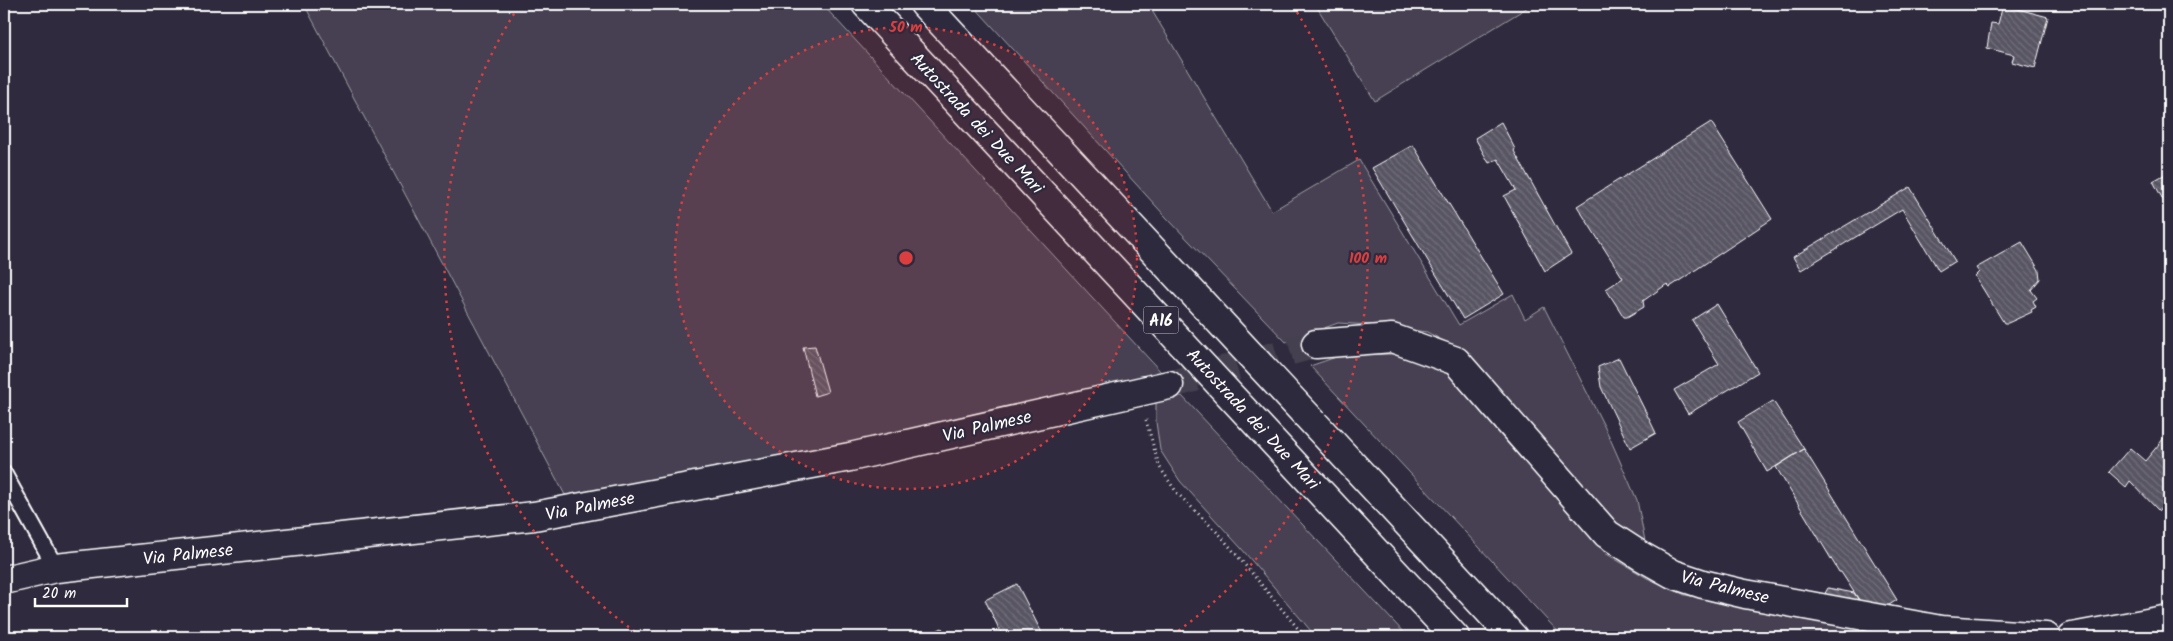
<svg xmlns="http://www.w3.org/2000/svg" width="2173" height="641" viewBox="0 0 2173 641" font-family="Kalam,sans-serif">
	<defs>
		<pattern id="building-back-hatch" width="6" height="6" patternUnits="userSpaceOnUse" patternTransform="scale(1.25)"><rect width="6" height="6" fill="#595564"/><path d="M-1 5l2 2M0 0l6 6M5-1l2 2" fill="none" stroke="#726e7b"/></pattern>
	</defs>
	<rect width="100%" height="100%" fill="#2f2a3d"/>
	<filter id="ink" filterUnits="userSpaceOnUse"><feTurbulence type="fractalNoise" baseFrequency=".02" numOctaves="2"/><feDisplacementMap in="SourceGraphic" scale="10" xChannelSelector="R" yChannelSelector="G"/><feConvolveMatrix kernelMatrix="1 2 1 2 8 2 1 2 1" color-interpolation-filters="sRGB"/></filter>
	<g filter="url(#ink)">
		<path fill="#464152" stroke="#a2a0a8" d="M304,4H822L1162,373C964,419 767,470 565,495Z
			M972,4H1148L1272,211L1359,160L1459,325L1513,294L1525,319L1544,307L1608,434L1637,500L1646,546L1613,526L1457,348L1427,332L1371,325L1338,323L1286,342L1166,217Z
			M1315,4H1533L1375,101Z
			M1393,354L1428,363L1462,382L1605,553L1647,578L1685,595L1925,636L1563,637L1310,366L1342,355Z
			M1182,396L1408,637H1316L1241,548L1180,481L1160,450L1156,422V402Z"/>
		<path fill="url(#building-back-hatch)" stroke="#fff" d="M2003,5L2048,17L2035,68L2012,62L2014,55L1987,48L1991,23L1998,24Z
			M1501,122L1515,149L1514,151L1571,254L1545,271L1504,196L1516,190L1498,159L1489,163L1475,138Z
			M1711,122L1772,219L1670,287L1667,284L1643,301L1644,307L1627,317H1624L1606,289L1623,278L1577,206Z
			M1413,145L1504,294L1463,319L1372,168Z
			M2169,172V211L2153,181Z
			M1910,187L1955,261L1939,271L1902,209L1801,270L1793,257Z
			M2022,242L2039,270L2040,279L2031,290L2037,298L2033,301L2036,307L2031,310L2032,312L2008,323H2004L1975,276L1979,272L1976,268Z
			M1717,304L1758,372L1688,414L1674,390L1719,364L1692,320Z
			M815,346L828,392L815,396L803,347Z
			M1619,358L1656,433L1630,448L1601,387L1598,367Z
			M1773,401L1804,449L1767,472L1738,422Z
			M2169,432V501L2168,500L2159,511L2130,481L2126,487L2109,472L2130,448L2145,461Z
			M1804,449L1897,600L1881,610L1863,606L1841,572H1839L1776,467Z
			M1017,584L1044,637H1003L985,600Z
			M1828,588L1854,593L1863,606L1823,597Z
			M942,628L946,637H924Z"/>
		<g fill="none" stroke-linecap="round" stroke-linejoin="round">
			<path stroke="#443f50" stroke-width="28" stroke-dasharray="28 14" stroke-linecap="butt" d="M1169,385L1316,344"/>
			<g stroke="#fff" stroke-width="19">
				<path id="service" d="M4,474L56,568"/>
			</g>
			<g stroke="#fff" stroke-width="31">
				<path id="minor" d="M1316,344L1392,338L1456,361L1607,534L1641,556L1673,574L1703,584L1745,594L1941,630L2046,637
					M4,580L56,568L534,516L850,457L1169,385
					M2072,637L2169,619"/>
			</g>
			<g stroke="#fff" stroke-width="31">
				<path id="motorway" d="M866,4L1455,637
					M924,4L1513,637"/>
			</g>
			<path stroke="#fff" stroke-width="3" stroke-dasharray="1 4" stroke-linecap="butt" d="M1146,420L1159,466L1177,493L1220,535L1305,637"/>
			<use href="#service" stroke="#2f2a3d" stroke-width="15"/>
			<use href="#minor" stroke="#2f2a3d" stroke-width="28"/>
			<use href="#motorway" stroke="#2f2a3d" stroke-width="28"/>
		</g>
	</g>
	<circle cx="906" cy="258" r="231" fill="#da3e3e" fill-opacity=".12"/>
	<g fill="none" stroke="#da3e3e" stroke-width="2.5" stroke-dasharray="2.5 5">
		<circle cx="906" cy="258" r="231"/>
		<path d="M641 636A462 462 0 0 1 519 6M1293 6A462 462 0 0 1 1171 636"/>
	</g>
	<g text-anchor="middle" stroke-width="4.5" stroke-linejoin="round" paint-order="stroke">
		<rect fill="#2f2a3d" stroke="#c1bfc5" stroke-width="1" x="1143.5" y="306.5" width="35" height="27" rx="4"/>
		<g font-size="16" font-weight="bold" fill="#fff">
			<text x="1161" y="326">A16</text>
		</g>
		<g font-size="18" fill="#fff" stroke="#2f2a3d">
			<text transform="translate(977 123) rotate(47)" y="6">Autostrada dei Due Mari</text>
			<text transform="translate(1253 419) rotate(47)" y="6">Autostrada dei Due Mari</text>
			<text transform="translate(987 426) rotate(-13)" y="6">Via Palmese</text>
			<text transform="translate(590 506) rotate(-11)" y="6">Via Palmese</text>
			<text transform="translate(188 554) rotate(-6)" y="6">Via Palmese</text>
			<text transform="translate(1725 587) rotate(14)" y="6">Via Palmese</text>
		</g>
	</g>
	<circle cx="906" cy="258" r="8" fill="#da3e3e" stroke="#2f2a3d" stroke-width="2.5"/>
	<g font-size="15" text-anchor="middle" font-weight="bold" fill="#da3e3e" stroke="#2f2a3d" stroke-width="4.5" stroke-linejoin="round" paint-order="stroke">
		<text x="906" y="32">50 m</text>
		<text x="1368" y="263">100 m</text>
	</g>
	<rect width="2173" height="641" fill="none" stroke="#2f2a3d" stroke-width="20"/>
	<rect x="10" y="10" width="2153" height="621" fill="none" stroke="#fff" stroke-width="2" filter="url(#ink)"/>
	<path d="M35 598v8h92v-8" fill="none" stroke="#ffffff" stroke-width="2.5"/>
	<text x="42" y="598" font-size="15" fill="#ffffff" stroke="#2f2a3d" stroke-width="4" paint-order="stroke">20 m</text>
</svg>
